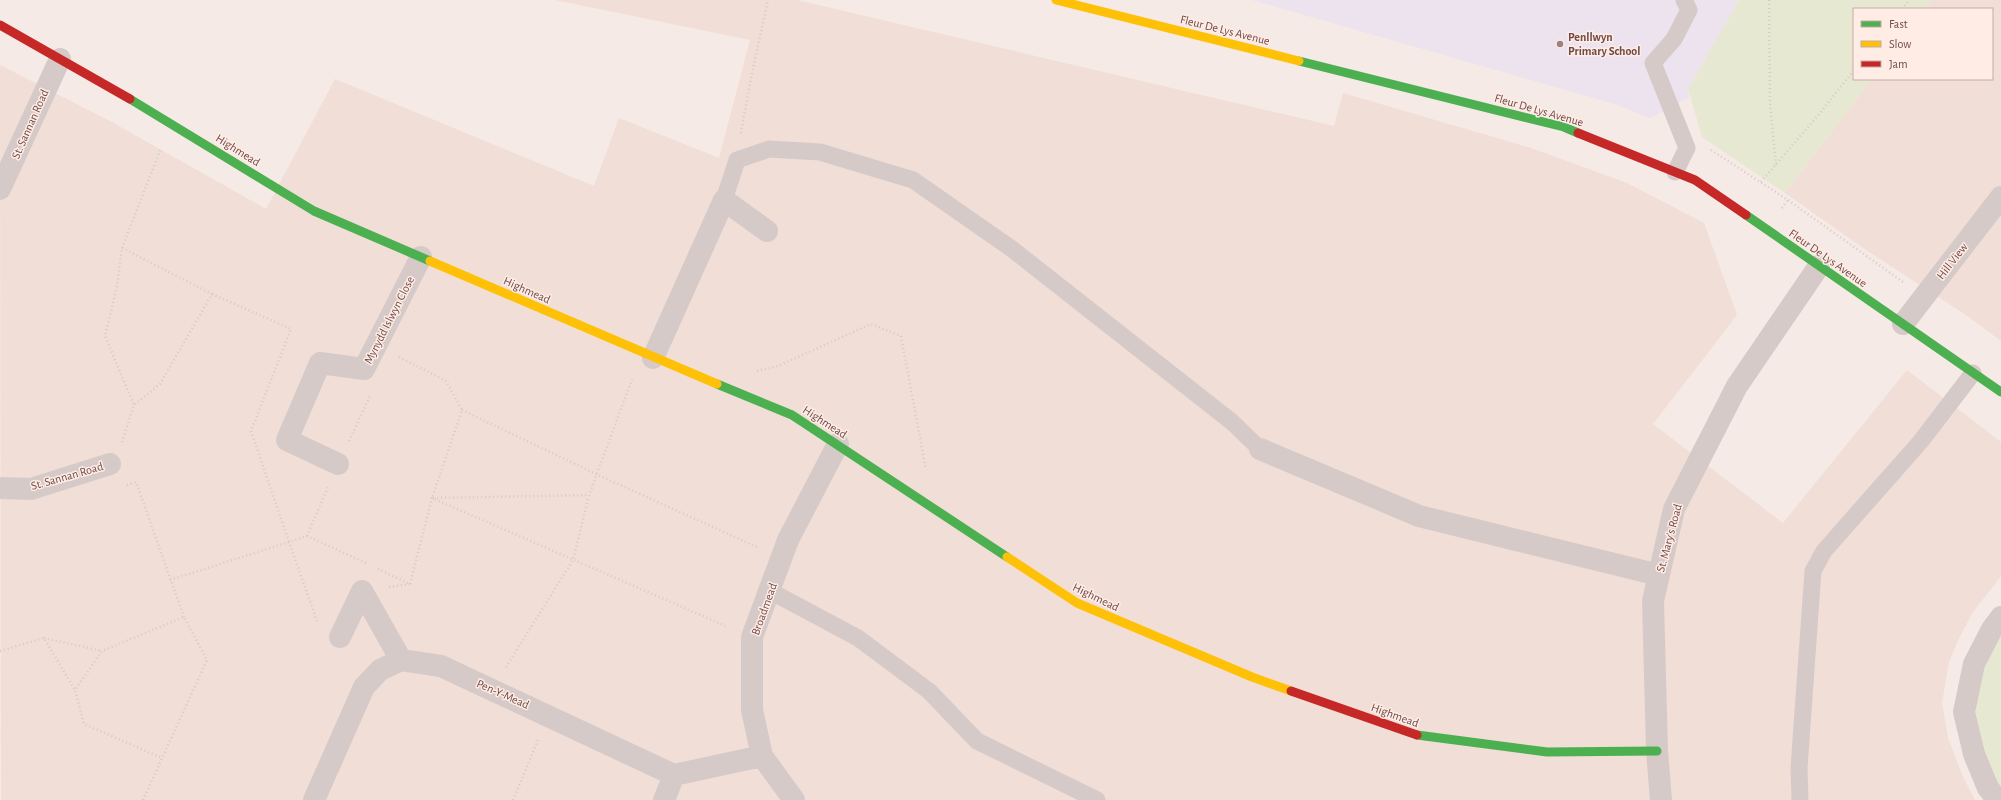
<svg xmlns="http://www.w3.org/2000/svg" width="2001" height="800" viewBox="0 0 2001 800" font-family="'Alegreya Sans',sans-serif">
	<rect width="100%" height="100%" fill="#f5eae6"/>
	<path fill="#f1ded7" d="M555,0H797L1334,126L1343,93L1528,147L1627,183L1704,223L1737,315L1653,424L1783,523L1907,370L2001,442V576L1973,612L1959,638L1949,662L1942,703L1948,738L1963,777L1975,800H1L0,65L110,121L266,209L335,79L594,186L619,118L719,158L750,40Z
		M1933,0H2001V341L1966,315L1866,250L1785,193L1872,79H1992V9H1926Z"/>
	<path fill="#ece3ef" d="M1252,0H1739L1688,89L1689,98L1650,118L1615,104Z"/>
	<path fill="#e7e8d1" d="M1739,0H1933L1926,9H1854V79H1872L1785,193L1702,137L1688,89Z
		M2001,634V786L1995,781L1981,741L1975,708L1980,664Z"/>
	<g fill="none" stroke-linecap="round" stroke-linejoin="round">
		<path stroke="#d5cac8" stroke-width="2.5" stroke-dasharray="1 3" stroke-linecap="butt" d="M1769,0L1770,103L1776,165
			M1902,9L1909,0
			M741,133L751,78L768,0
			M1711,150L1788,200L1903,282
			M1761,182L1820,113L1854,70
			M1782,208L1788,200
			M122,248L161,148
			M212,294L291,329L251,431L289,542L307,536L368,564
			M399,357L446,381L462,410L432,498L589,495
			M757,371L778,366L871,324L901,336L926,470
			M462,410L598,475L757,547
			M349,441L371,394
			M122,442L134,405L160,384L212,294L122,248L117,286L105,336L134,405
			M127,485L136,482L184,617
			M307,536L328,487
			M378,569L410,584
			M170,580L289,542L317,621
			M410,584L432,498L728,627
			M389,587L410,584
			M44,638L102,651
			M0,651L44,638L75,690
			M506,667L573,560L589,495L633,377
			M143,800L207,660L184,617L102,651L75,690L84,724L162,758
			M513,800L538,740"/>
		<path stroke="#d6cac9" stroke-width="17" d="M1675,172L1687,148L1653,63L1674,39L1689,10L1684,0
			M724,200L737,160L769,149L820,152L913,180L1012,249L1232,422L1260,449
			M770,591L858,638L929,691L977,741L1097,800
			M1800,800L1799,768L1813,571L1824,551L1921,441L1973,373"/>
		<path stroke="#d6cac9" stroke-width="22" d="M0,189L60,59
			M1903,324L2001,197
			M653,358L724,200L767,231
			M1260,449L1419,516L1659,575
			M338,464L287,440L320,363L364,369L421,257
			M0,488L31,489L110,464
			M340,637L362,591L401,660
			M314,800L364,687L380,670L401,660L441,666L674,775L762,756
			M664,800L674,775
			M794,800L762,756L752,710V637L788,540L838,444
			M1661,800L1657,751L1653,601L1674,509L1737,386L1819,266
			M1998,800L1988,788L1974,754L1964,712L1974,664L1992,629L2001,617"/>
		<path stroke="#4caf50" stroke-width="9" d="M1299,61L1564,127L1578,133
			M130,99L314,211L430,261
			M1746,215L2001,392
			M717,384L792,415L1007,557
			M1417,735L1547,752L1657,751"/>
		<path stroke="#ffc107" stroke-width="9" d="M1056,0L1299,61
			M430,261L717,384
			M1007,557L1077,603L1252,677L1291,691"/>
		<path stroke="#c62828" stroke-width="9" d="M0,25L130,99
			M1578,133L1695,180L1746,215
			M1291,691L1417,735"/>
	</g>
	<circle fill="#9f8280" stroke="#feece5" stroke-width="1.5" cx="1560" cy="44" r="4"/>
	<g text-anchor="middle" stroke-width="3" stroke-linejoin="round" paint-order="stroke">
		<g font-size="12" fill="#704a49" stroke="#feece5">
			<text transform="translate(1225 30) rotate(14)" y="4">Fleur De Lys Avenue</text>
			<text transform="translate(1539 110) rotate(16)" y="4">Fleur De Lys Avenue</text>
			<text transform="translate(30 124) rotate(-66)" y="4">St. Sannan Road</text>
			<text transform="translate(238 150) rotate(32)" y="4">Highmead</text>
			<text transform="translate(1828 258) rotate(35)" y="4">Fleur De Lys Avenue</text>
			<text transform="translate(1952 261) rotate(-52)" y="4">Hill View</text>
			<text transform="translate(527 290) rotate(24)" y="4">Highmead</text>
			<text transform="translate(389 320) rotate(-63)" y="4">Mynydd Islwyn Close</text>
			<text transform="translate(825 422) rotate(33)" y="4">Highmead</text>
			<text transform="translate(67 476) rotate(-16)" y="4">St. Sannan Road</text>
			<text transform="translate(1669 538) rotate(-75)" y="4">St. Mary's Road</text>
			<text transform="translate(1096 597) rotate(26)" y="4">Highmead</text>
			<text transform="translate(764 609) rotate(-70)" y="4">Broadmead</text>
			<text transform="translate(503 694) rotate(24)" y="4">Pen-Y-Mead</text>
			<text transform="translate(1395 715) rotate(20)" y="4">Highmead</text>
		</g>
		<g font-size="12" font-weight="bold" fill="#704a49" stroke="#feece5" text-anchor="start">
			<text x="1568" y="41">Penllwyn<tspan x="1568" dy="14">Primary School</tspan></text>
		</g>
	</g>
	<rect x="1853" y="8" width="140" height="72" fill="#feece5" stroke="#c5aba7"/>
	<rect x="1861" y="21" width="20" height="6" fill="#4caf50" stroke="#c5aba7"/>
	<text x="1889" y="28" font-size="12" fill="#704a49">Fast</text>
	<rect x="1861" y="41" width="20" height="6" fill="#ffc107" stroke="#c5aba7"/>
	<text x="1889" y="48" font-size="12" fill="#704a49">Slow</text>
	<rect x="1861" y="61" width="20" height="6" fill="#c62828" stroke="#c5aba7"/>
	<text x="1889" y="68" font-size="12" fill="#704a49">Jam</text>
</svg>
